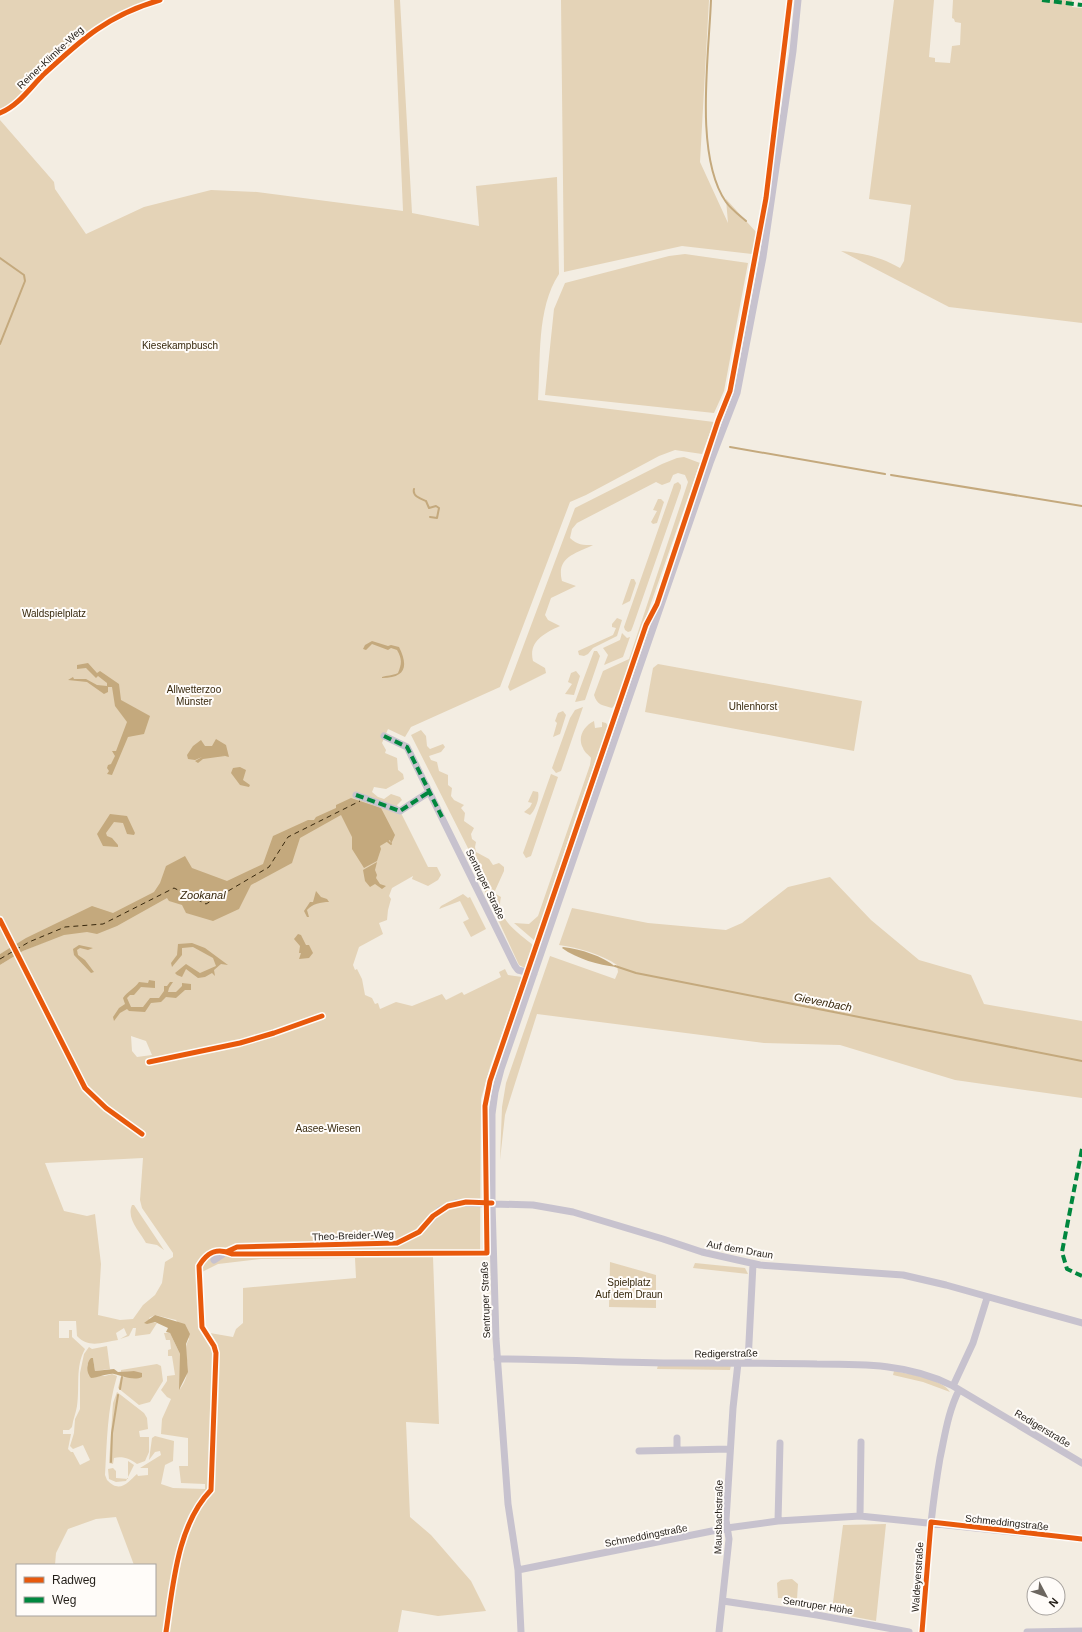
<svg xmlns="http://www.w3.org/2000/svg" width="1082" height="1632" viewBox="0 0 1082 1632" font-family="Helvetica,sans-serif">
	<rect width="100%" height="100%" fill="#f3ede2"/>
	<path fill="#e4d3b7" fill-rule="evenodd" d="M0,0H160L99,27L16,103L0,112Z
		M394,0H400L412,213L479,226L476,186L557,177L559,274C536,309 541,360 538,400L714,422L702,454L675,450L659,456L586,495L570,502L500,687L411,727L405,737L388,729L382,743L386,750L385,753L397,758L398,770L403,774L404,779L386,789L374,787L372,792L378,797L384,799L391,794L400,797L402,800L397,805L428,867H437L441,875L438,880L428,886L412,879L413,876L392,888L389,896L391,899L388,910L387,920L379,923L383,934L359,947L353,965L355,970L357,969L362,979L365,995L372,998L375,1004L378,1003L380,1009L396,1002L412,1006L442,994L446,1000L462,992L464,995L501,977L499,972L505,969L508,975L522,977L490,1067L481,1099L480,1257H433L439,1424L406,1422L410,1517L431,1535L471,1581L486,1611L438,1616L402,1610L398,1632H0V965L23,951L47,941L42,931L0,954V120L54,182L55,189L86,234L144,207L211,190L257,192L403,211ZM131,1036L146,1041L152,1055L137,1057L132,1051ZM143,1158L140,1200L142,1208L173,1253V1257L165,1262L162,1283L155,1295L143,1305L133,1319L120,1320L98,1315L101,1264L95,1214L87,1216L64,1211L45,1163ZM355,1258L356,1278L243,1288V1323L236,1329L233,1337L210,1333L203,1324L202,1272L218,1264L261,1259ZM155,1315L176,1320L189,1339C180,1353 196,1368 180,1389V1354L170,1333H164L166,1340H170L171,1349L168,1350V1356H172L175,1375L167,1376V1381L161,1390L167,1397L171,1399L162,1419L161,1434L188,1438V1466H179L181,1483L205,1484V1489L173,1488L161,1484L165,1465L173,1461L174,1441L155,1436L152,1438L149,1460L155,1452L160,1451L161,1455L140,1468H148V1475L138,1476L137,1474C128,1482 120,1494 107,1480L105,1475C107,1442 107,1409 117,1376L112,1374L105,1376H89L87,1365L93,1358L95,1371L110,1369L107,1346L92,1349L89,1347L84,1354L80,1373V1409L75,1419L74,1433L70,1446L73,1449L83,1445L90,1460L80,1465L73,1452H71L68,1449L71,1434H63V1430H69L72,1427C73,1419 76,1413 77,1406C80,1386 75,1367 85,1349L72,1337V1330H69V1338H59V1321H76L77,1336C89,1349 103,1342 118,1340L116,1333L124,1328L127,1335L120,1339L129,1336L133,1328H136L135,1336L150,1334L157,1323L152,1322L149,1318ZM116,1517L134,1565H155V1615H17V1565H55L56,1553L68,1529L96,1519Z
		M561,0H709L700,162L728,223L726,199L757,233L752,254L682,246L564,272Z
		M894,0H934L929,57L935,58V62L950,63L952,46L960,45L961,23L955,22L954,19L952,18L953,0H1072V7L1082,8V323L949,307L841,251C863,253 881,257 900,268L904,261L911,205L869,199Z
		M685,254L748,263L724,391L714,413L545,395L554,309L565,283L669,256Z
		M684,457L700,463L616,703L612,708C602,705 597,705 594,695L603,671L629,659L688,482L685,475L678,473L673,475L670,482L662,485L656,482L577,523L572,529L570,538C577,545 583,545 593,545C575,554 556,557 562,581L576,586L551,598L545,615L548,620L560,626C545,633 528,641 533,661L545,668L546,673L510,691L508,687L575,508L662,464L677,458Z
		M678,482L681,485V488L633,626L631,631L628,632L625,630L624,627L672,490L674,484Z
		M658,499H661L664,502L657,523L653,524L651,522L657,511L653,510Z
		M631,579H634L636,583L630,601L622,605Z
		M617,618L622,620L617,636L593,648L588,654L584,656L579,655L578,651L613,635L616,628L612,627V624Z
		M622,633L627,638L630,637L623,657L604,665L608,655L603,648L620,640Z
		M594,651H597L600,656L585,700L575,702Z
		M658,664L862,701L854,751L645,712L653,668Z
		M576,671L580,676L574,695L565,694L572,684L568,682L571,673Z
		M583,707L561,771L556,773L552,768L570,718L575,710Z
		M563,711L566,715L560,734L553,737L557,723L555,721L558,713Z
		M594,721L595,728L602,727V722L606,723L608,726L577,813L535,941L514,923L529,924L538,916L590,765L591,758C589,755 584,752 583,748C577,737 584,726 594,721Z
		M421,730L426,736L427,746L430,749L443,744L445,747L441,752L429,756L431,760L437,762L439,771L448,775V785L452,788L451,796L454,800L464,805L461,808L465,813L464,821L474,828L471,834L472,839L476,842L475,847L476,852L489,859L493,865L499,863L504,867V871L494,893L501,897C495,919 519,933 534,946L525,968L519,965L481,883L484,881L479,870L411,735Z
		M551,774L558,777L531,856L526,858L523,853Z
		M533,791L538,792C540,798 535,811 530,815L524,812L530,807L532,803L528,802Z
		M830,877L871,920L919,960L971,975L984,1004L1082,1021V1098L955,1080L840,1045L764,1043L537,1014L505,1115L500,1160L502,1107L506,1083L550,956L615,979L618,972L617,965C601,954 579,948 559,945L572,908L648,923L726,930L742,923L788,887Z
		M463,894L468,898L470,897L486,929L471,937L463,922L469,919L460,901L439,909L441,906Z
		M132,1205H134L164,1250L157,1245L146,1243C140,1232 126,1219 132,1205Z
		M610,1262L656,1275V1308L609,1307Z
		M695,1263L745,1268L748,1274L693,1268Z
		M157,1364L161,1366L163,1381L150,1402L139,1405L118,1388L121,1377L139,1378L134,1371L121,1372V1370Z
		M658,1365H731L730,1370L657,1369Z
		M894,1371C909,1374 943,1379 950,1392L923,1382L893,1375Z
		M117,1392L144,1413L147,1418L148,1429L139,1431L140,1437H149V1452L145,1461L137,1464C130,1459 123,1456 114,1458L113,1464L109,1463L113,1403Z
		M128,1461L134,1465L126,1481L116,1482L109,1479L108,1469L113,1468L116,1471V1478L128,1479Z
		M886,1524L876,1621L844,1615L832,1610L843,1525Z
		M792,1579L798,1584L797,1599L778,1598L777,1583L781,1580Z"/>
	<path fill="#c4a97d" d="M372,641L388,646L391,645L399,647C409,667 405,678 382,678V677C387,675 392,676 398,673C402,663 402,659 397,650L391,648L388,650L372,644L366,650L363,649L365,645Z
		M88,663L97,673L100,671L119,684L121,700L150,716L144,734L128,737L112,775L107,774L109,771L107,768L108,765L111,764L115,756L112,751H116L127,722L115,706L112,687H108V692L104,694L87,682L68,680L73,677L74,679H86L97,685L107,686V683L98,676L96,678L86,668L77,669V665Z
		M216,739L226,745L229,757L218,754L225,756L203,759L198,763L195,761L202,757L195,760L188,759L187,755L193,746L201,740L205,746H212Z
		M240,767L246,770L243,780L250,785L249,787L240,785L231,773L233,768Z
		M351,798L381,808L395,835L391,844L390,840L380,846L381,849L377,861L364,868L352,849V837L341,815L300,838L292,863L251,885L239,909L213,921L186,913L182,905L169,901L167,898L117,926L97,934L87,932L64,935L23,951L0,965V954L26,938L92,906L113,913L154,892L160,883L166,866L185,856L192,868L227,881L263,864L273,836L308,820H314L316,817L336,808V805Z
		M110,814L127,816L135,833L134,835L127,834L123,823L114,822L106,833L107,836L112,838L118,845V847L103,846L97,834Z
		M377,862L375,870L377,875L376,878L380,884L386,886L382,889L375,884L370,887L365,881L363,870Z
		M316,891L321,897L327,899L329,902C321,902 312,904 307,910L309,917H307L304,911L310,902H313Z
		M298,934L301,935L306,945H309L313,953L309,958L299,959L301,953H299L300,946L294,939Z
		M192,943L205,948L228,965L221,964L214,970L215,976L212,973L205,977L198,978L186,969L182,977L177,975L175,973L186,964L200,973L216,966L213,958L193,947L182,948V955L172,967L171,963L177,955L178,944Z
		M79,945L93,948L88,950L80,948L77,950L78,955L85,960L94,972L91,973L74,955L73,949Z
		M563,947C581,949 602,956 616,967C599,965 577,959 562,948Z
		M149,980L155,981V988L141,987L134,995H130L127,998L131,1007H143L150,998H159L164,991V986H167L170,982H173L169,988L168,992H176L182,986V983L191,984V990H185L176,998L166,997L161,1002L151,1003L145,1012L129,1011L127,1009L120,1013L114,1021L113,1017L119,1008L125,1004L123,998C128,991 134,989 139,982L148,983Z
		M155,1315L185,1324L190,1334L186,1344L188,1372L179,1390L180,1354L170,1333L166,1332L168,1328L155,1322L147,1324L144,1323Z
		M91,1358H93L95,1371L114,1369L118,1372L134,1371L142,1373V1377C134,1381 122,1376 114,1374C108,1373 98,1378 91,1378C86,1373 86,1363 91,1358Z"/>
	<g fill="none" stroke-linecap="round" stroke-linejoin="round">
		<path stroke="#c4a97d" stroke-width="2" d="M711,0C709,55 694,156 726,202C731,209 739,215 746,221
			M0,258L24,275L25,281L0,344
			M730,447L885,474
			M891,475L1082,506
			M414,489C412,496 421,499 426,501L429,508L436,506L439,508L437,518L430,517
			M386,840L391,844
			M615,966L636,973L1082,1061
			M120,1389L122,1377
			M111,1462L112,1433L118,1395"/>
		<path stroke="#38280d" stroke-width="1" stroke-dasharray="5 4" stroke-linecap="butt" d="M0,959L29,942L65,927L103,924L174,888L206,904L269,867L288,837L360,801"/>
		<path stroke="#c7c2ce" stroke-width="7" d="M0,113C18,106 30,88 43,75C82,39 108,15 160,0
			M384,736L407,747L515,966L518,970L534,974
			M356,795L400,811L429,792
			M214,1260L226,1252L237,1247L397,1243L419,1232L440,1210L456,1203L533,1205L573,1212L663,1239L702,1252L760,1265L903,1275L946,1285L1082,1323
			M497,1359C558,1359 620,1363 681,1363C727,1363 772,1363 817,1364C864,1364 910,1364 953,1386L1082,1463
			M748,1362L753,1264
			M953,1386L973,1343L987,1298
			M677,1449V1438
			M639,1451L730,1449
			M860,1516L861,1442
			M778,1521L780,1443
			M518,1570L727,1528L778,1521L860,1516L1082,1539
			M723,1601L817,1615L909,1632
			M521,1632L518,1570L508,1504L496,1339L492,1203V1114L495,1092L501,1069L710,463L737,393L763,257L793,51L798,0
			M719,1632L729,1539L726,1520L733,1408L738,1363
			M922,1632C926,1574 930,1516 940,1458C945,1435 948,1412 959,1390
			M1027,1632L1082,1631"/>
		<path stroke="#00873e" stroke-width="4" stroke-dasharray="8 4" stroke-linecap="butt" d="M1042,0L1082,5
			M384,736L407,747L442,817
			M356,795L400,811L429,792
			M1082,1149L1062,1252L1067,1269L1082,1276"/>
		<g stroke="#fffcf9" stroke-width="8">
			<path id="cycleway" d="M0,113C18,106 30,88 43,75C82,39 108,15 160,0
				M0,920L85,1088L106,1108L142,1134
				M149,1062L240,1043L274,1033L322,1016
				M226,1252L237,1247L397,1243L419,1232L433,1216L448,1206L466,1202L492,1203
				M166,1632C173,1586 177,1525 211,1490L216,1353L214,1346L202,1327L199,1266C207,1252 217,1247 232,1254L487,1253L485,1106L490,1081L646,625L657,604L718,421L730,391L766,198L790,0
				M922,1632L931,1522L1082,1539"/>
		</g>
		<use href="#cycleway" stroke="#e8590c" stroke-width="5"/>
	</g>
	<g text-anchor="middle" stroke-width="4" stroke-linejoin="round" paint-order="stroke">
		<g font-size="10" fill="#231e18" stroke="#fffcf9">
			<text transform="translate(50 57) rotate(-43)" y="4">Reiner-Klimke-Weg</text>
			<text transform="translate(486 884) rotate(64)" y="4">Sentruper Straße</text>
			<text transform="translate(353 1235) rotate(-2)" y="4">Theo-Breider-Weg</text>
			<text transform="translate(740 1249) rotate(10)" y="4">Auf dem Draun</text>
			<text transform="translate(485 1300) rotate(-92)" y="4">Sentruper Straße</text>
			<text transform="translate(726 1353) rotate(-1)" y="4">Redigerstraße</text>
			<text transform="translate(1043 1428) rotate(31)" y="4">Redigerstraße</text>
			<text transform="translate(718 1517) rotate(-89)" y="4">Mausbachstraße</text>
			<text transform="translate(1007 1522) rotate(6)" y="4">Schmeddingstraße</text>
			<text transform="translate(646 1535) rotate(-11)" y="4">Schmeddingstraße</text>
			<text transform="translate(917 1577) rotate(-86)" y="4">Waldeyerstraße</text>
			<text transform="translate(818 1605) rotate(9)" y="4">Sentruper Höhe</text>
		</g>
		<g font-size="10" fill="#37280d" stroke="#fffcf9">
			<text x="180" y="349">Kiesekampbusch</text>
			<text x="54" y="617">Waldspielplatz</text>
			<text x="194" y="693">Allwetterzoo<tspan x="194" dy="12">Münster</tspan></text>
			<text x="753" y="710">Uhlenhorst</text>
			<text x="328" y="1132">Aasee-Wiesen</text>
			<text x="629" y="1286">Spielplatz<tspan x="629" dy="12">Auf dem Draun</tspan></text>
		</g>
		<g font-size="11" font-style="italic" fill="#38280d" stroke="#fffcf9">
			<text x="203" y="899">Zookanal</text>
			<text transform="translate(823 1002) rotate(11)" y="4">Gievenbach</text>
		</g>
	</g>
	<rect x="16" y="1564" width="140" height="52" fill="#fffcf9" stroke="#a7a39f"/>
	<rect x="24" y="1577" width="20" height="6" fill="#e8590c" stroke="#a7a39f"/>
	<text x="52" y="1584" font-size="12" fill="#231e18">Radweg</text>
	<rect x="24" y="1597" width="20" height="6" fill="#00873e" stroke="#a7a39f"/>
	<text x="52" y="1604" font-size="12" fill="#231e18">Weg</text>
	<g transform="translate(1046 1596) rotate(131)"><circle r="19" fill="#fffcf9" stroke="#a7a39f"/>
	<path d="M0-3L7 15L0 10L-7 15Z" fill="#6c665f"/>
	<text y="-6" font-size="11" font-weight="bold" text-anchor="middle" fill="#231e18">N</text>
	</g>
</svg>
